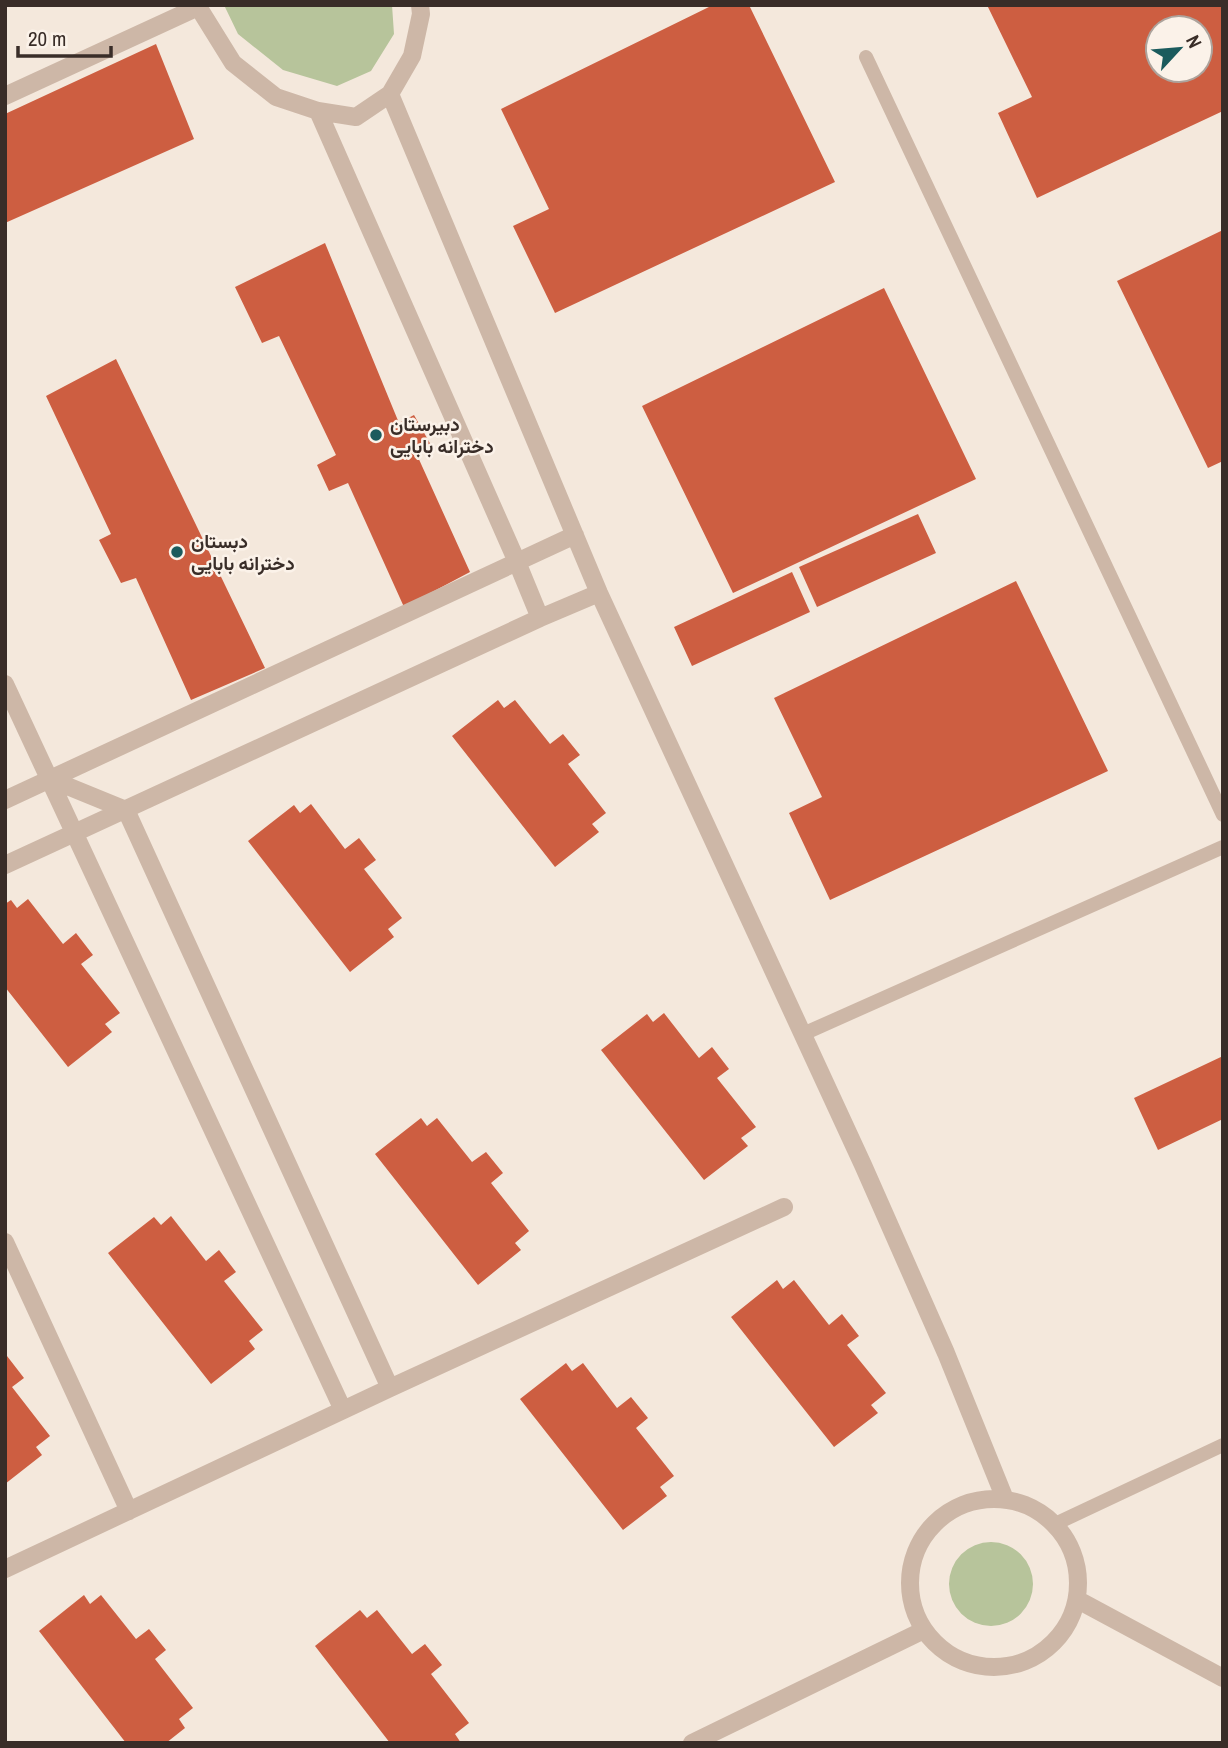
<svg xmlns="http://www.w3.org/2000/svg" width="1228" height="1748" viewBox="0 0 1228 1748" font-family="'Archivo Narrow',Vazirmatn,sans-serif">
	<rect width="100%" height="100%" fill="#f4e8dc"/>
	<path fill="#b7c49b" d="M224,5H392L394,34L371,71L337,86L283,70L238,34Z
		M949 1584a42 42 0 1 1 84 0a42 42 0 1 1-84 0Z"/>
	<path fill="#cd5e41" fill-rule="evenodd" d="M713,5H749L835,182L555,313L513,226L549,209L501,109Z
		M987,5H1223V111L1037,198L998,113L1032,97ZM1158,28H1200V70H1158Z
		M156,44L194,139L5,223V114Z
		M1223,230V461L1208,468L1117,281Z
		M325,243L399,423L414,415L432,447L417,455L470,572L404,607L348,483L329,491L317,465L336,455L279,336L262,343L235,287Z
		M884,288L976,479L733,593L642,406Z
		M116,359L265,668L191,700L136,578L121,583L99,540L111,534L46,396Z
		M918,514L936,553L817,607L799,567Z
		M792,572L810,612L692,666L674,627Z
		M1016,581L1108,771L830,900L789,813L822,797L774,698Z
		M498,700L504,708L515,700L550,744L563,734L580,755L568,764L606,813L592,824L599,832L555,867L452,736Z
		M311,804L345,849L359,838L376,860L364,869L402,918L388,929L394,937L350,972L248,841L294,805L300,813Z
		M28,899L63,944L76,933L93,955L81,964L120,1013L105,1024L112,1032L68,1067L5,987V904L11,900L17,908Z
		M664,1013L699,1058L712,1047L729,1069L717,1078L756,1127L741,1138L748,1146L704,1180L601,1050L647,1014L653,1022Z
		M1223,1056V1119L1158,1150L1134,1098Z
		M421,1118L427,1126L437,1118L472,1162L486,1152L503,1173L491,1183L529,1231L515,1243L521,1250L478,1285L375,1154Z
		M171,1216L206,1261L219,1250L236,1272L224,1281L263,1330L249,1341L255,1349L211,1384L108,1253L154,1217L161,1225Z
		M777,1280L783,1289L794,1280L829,1325L842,1314L859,1336L847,1345L886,1393L871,1405L878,1413L834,1447L731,1317Z
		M7,1356L24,1378L12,1387L50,1436L36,1447L42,1455L5,1484V1357Z
		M566,1363L572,1371L583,1363L617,1408L631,1397L648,1418L636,1428L674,1476L660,1487L667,1496L623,1530L520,1399Z
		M84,1595L90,1604L101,1595L136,1639L149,1629L166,1650L155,1659L193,1708L179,1719L185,1728L166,1743H126L39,1631Z
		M360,1610L367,1618L377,1610L412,1654L425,1644L442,1665L431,1674L469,1723L455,1734L461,1743H390L315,1646Z"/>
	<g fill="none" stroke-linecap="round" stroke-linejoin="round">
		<path stroke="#cdb7a7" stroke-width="14" d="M866,57L1223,815
			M803,1034L1223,847
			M1055,1524L1223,1445"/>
		<path stroke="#cdb7a7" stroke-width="18" d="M197,5L233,63L276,97L318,111L356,117L390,94L412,56L421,14L420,5
			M390,94L599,593L863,1165L946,1353L1005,1499
			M5,96L198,7
			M318,111L517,562L540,618
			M5,684L343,1410
			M50,779L126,810L390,1388
			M5,800L575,535
			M5,865L540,618L599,593
			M5,1242L129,1511
			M910 1583a84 84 0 1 1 168 0a84 84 0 1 1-168 0Z
			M5,1569L390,1388L784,1207
			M1078,1600L1223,1678
			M692,1743L924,1630"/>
	</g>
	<g fill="#1b5b5d" stroke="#fbf2e9" stroke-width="2.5">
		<circle cx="376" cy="435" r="7"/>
		<circle cx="177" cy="552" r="7"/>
	</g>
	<g text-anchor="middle" stroke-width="5" stroke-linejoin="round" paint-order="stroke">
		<g font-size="19" font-weight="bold" fill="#392d28" stroke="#fbf2e9" text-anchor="start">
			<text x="390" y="431">دبیرستان<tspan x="390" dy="22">دخترانه بابایی</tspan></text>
			<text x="191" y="548">دبستان<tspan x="191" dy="22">دخترانه بابایی</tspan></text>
		</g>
	</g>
	<rect width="1228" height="1748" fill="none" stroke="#392d28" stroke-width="14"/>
	<g transform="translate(1179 49) rotate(64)"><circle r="33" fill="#fbf2e9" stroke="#ada39c" stroke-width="2"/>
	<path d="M0-5L12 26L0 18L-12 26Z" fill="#1b5b5d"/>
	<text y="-10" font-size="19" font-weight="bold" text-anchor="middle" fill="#392d28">N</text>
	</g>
	<path d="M18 46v10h93v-10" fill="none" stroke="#392d28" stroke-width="3.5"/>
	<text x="28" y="46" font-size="21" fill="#392d28" stroke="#fbf2e9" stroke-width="5" paint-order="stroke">20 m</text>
</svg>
